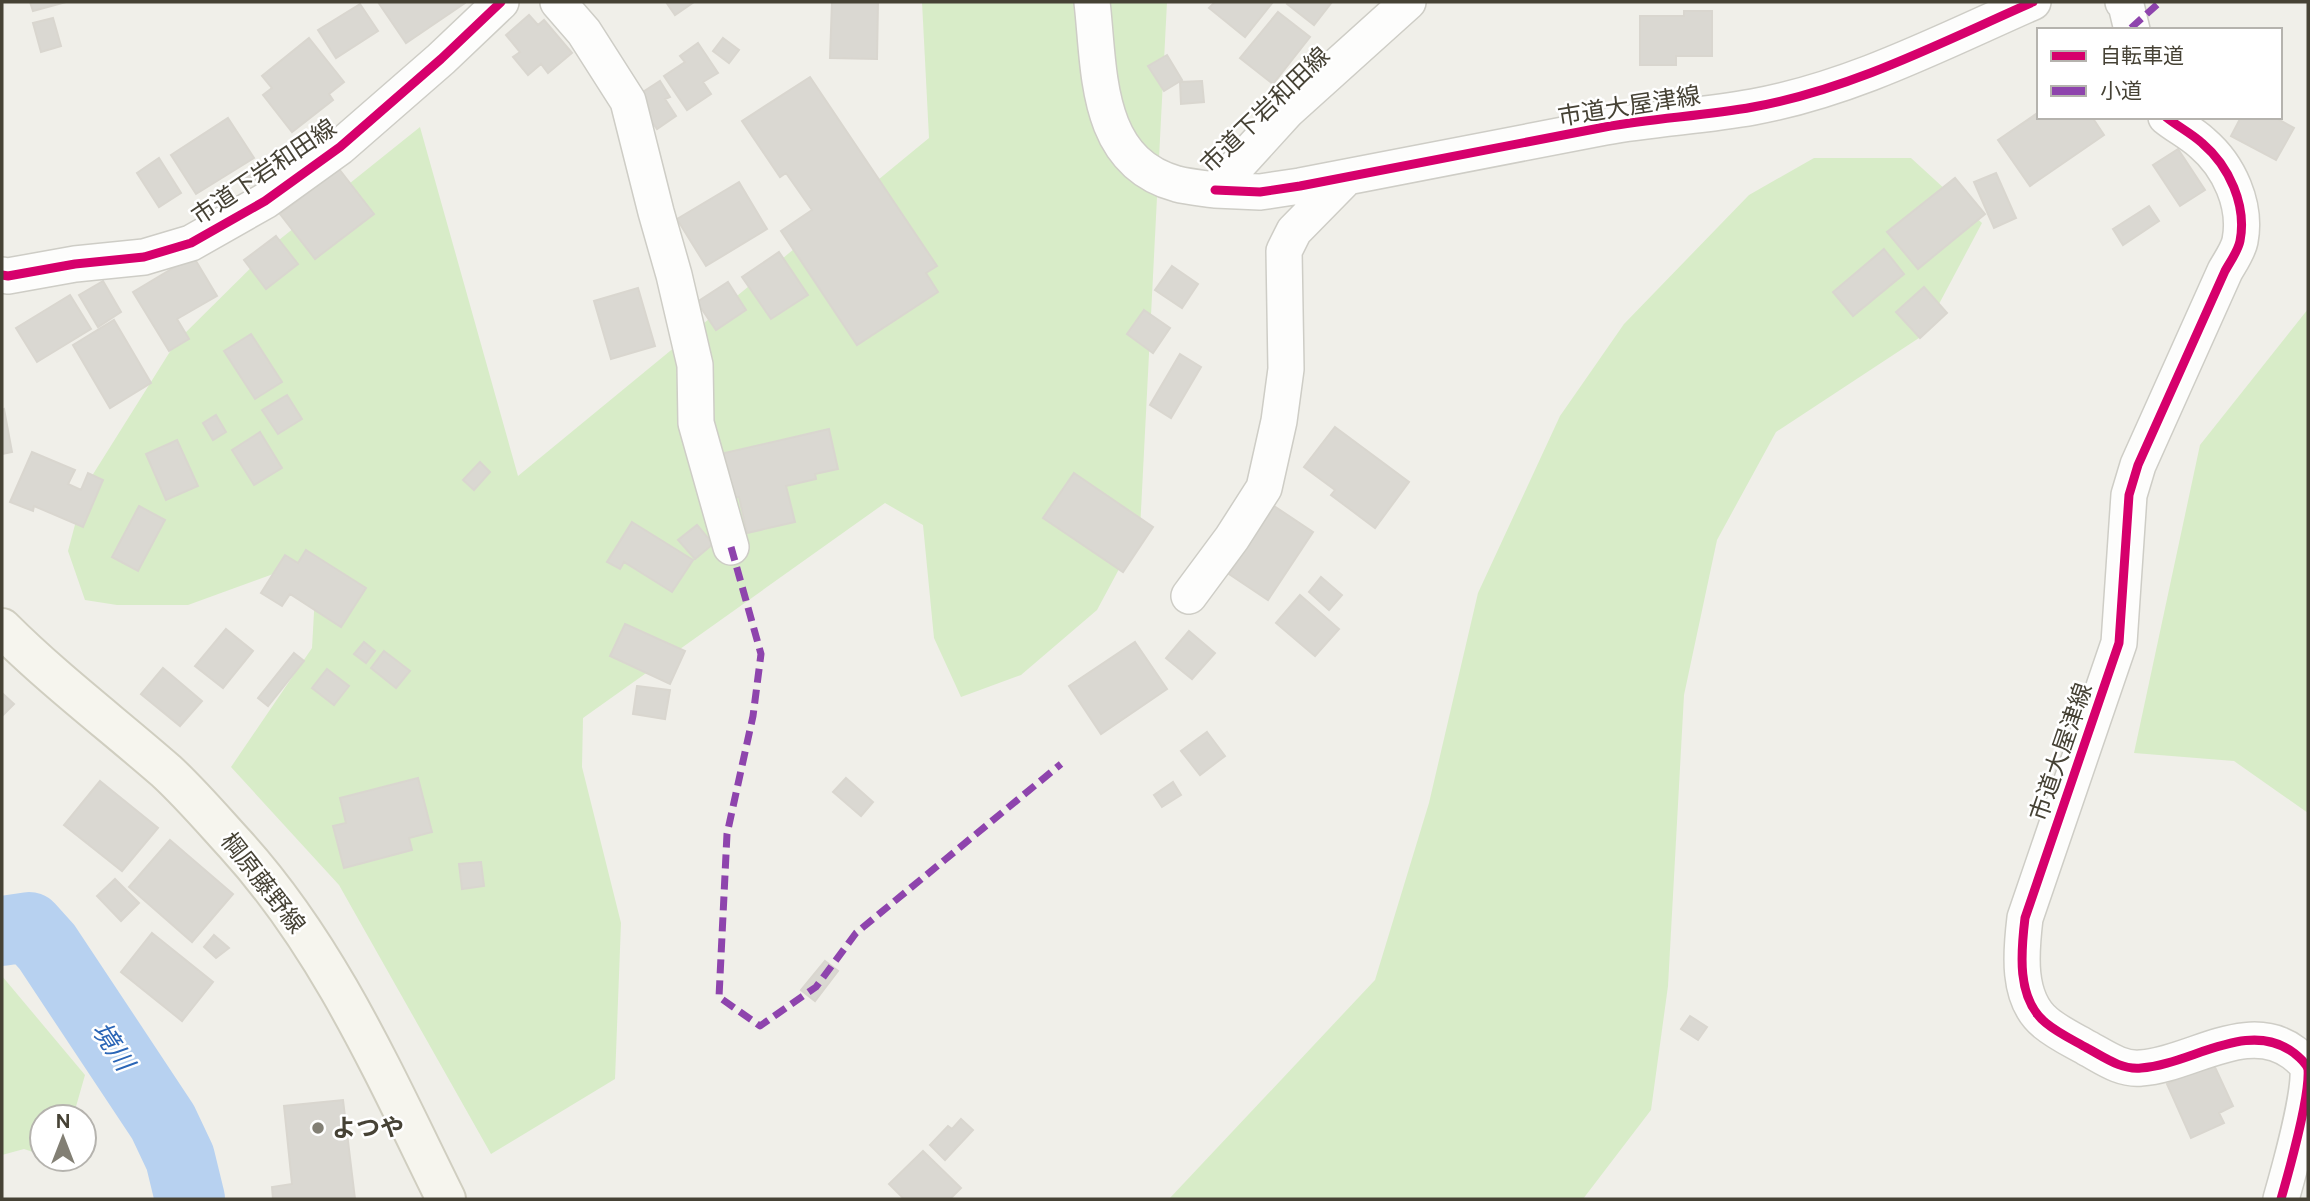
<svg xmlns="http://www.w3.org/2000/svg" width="2310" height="1201" viewBox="0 0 2310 1201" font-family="Figtree,'Noto Sans JP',sans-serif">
	<rect width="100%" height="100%" fill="#f0efe9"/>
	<path fill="#d8ecc8" d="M922,2H1167L1140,530L1097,610L1021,675L961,697L934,638L923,525L885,503L583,718L582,767L621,923L615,1079L491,1154L339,885L231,767L312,648L317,558L188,605H117L85,600L68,551L85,487L176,342L279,240L420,127L518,476L929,138Z
		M1814,158H1911L1982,223L1922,336L1776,432L1717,540L1684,695L1668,986L1651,1110L1583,1199H1169L1375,980L1429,803L1478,593L1560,416L1624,324L1749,195Z
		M2308,309V813L2234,761L2134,753L2200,445Z
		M2,976L85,1075L73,1117H42V1155L24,1149L2,1155Z"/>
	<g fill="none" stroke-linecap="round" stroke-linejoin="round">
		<path stroke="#b7d1f0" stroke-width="70" d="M2,931L29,927L47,947L163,1122L180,1158L190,1199"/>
	</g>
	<path fill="#dad8d2" stroke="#d9d6cf" stroke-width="2" d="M30,2H66L33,11Z
		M378,2H465V3L406,43Z
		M666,2H694L675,15Z
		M832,2H878L877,59L830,58Z
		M1215,2H1273L1245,37L1209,8Z
		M1289,2H1332L1314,25L1287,4Z
		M360,4L378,31L336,58L318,30Z
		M1684,11H1712V56H1676V65H1640V16H1684Z
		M1278,12L1310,37L1273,84L1240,58Z
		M529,15L538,25L544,20L572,53L548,73L541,64L528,75L513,57L520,52L506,35Z
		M53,18L61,46L41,52L33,23Z
		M309,38L344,82L329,94L333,100L292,132L263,95L272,88L262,76Z
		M723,38L739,50L729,63L713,51Z
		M698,43L718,73L703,82L711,94L687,110L664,76L685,62L680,56Z
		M1167,55L1182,80L1164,91L1148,66Z
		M810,77L937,266L926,273L938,292L857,345L781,231L812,210L786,173L780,177L742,121Z
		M660,81L670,97L665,99L676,116L657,129L635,97Z
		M1202,81L1204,102L1181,104L1180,82Z
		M2039,112V117H2092L2104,135L2030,186L1998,140Z
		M2241,117H2274L2294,128L2276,160L2231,136Z
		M228,118L254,158L196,194L171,155Z
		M2178,149L2205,190L2180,206L2153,165Z
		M159,158L181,193L159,207L137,173Z
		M255,165L262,175L248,185L241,174Z
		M339,169L374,214L315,259L280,214Z
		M1996,173L2016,218L1994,228L1974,182Z
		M1955,178L1985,214L1918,269L1887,232Z
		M739,182L767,229L706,266L677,219Z
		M2149,206L2159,221L2123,245L2113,229Z
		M276,236L298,264L266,289L244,260Z
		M1884,249L1904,274L1853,316L1833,292Z
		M779,252L808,295L771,319L742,277Z
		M193,256L217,296L177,319L189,339L169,351L133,292Z
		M1172,266L1198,284L1182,308L1155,290Z
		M103,281L121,312L98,327L79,295Z
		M728,282L746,310L716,330L697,302Z
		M1924,287L1947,313L1920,338L1896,312Z
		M638,288L655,346L611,359L594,301Z
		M70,295L91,329L37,362L16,328Z
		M1144,310L1170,328L1153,353L1127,334Z
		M114,320L151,383L110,408L73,345Z
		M251,334L282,382L255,399L224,351Z
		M1180,354L1201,367L1171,418L1150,405Z
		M287,395L302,419L278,434L262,410Z
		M4,409L12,452L2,454V410Z
		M216,415L226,432L213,440L203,423Z
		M1335,427L1409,482L1375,528L1331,495L1335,490L1304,467Z
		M829,429L838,469L815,474L816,479L786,486L795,522L747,533L739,497L726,500L716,455Z
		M260,432L282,468L254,485L232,450Z
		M177,440L198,486L166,500L146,454Z
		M32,452L75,470L68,484L81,490L88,473L103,480L83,527L34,506L33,511L10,502Z
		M480,462L490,472L474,490L463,480Z
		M1074,473L1153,527L1123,572L1043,518Z
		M139,506L165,520L138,571L112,557Z
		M1274,506L1313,532L1268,600L1229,574Z
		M632,522L693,560L672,592L624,562L620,569L607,562Z
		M697,525L713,544L695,559L678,540Z
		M306,550L366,588L341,627L290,594L282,606L261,593L285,555L298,563Z
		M1321,577L1342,595L1329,610L1309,592Z
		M1300,595L1339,629L1315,656L1276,623Z
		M625,624L685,651L670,684L610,656Z
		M226,629L253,651L223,688L195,666Z
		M1189,631L1215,653L1192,679L1166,658Z
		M364,642L375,651L366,663L354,654Z
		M1135,642L1167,689L1101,734L1069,686Z
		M384,651L410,671L396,688L371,668Z
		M294,653L304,661L268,706L258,698Z
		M163,668L202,701L180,726L141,694Z
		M327,669L349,686L334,705L312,688Z
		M637,686L670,690L665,719L633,714Z
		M2,693L14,704L2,716Z
		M1207,732L1225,756L1200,775L1181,751Z
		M418,778L432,832L409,838L412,850L344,868L333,826L346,823L340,798Z
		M846,778L873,802L861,816L833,792Z
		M100,781L158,828L122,871L64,825Z
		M1173,782L1181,795L1162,807L1154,795Z
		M170,840L233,894L192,942L129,887Z
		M481,862L484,886L462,889L459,864Z
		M115,879L139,903L121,921L97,896Z
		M152,933L213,982L182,1021L121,972Z
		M214,935L229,948L216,958L204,947Z
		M825,961L838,971L815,1001L801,990Z
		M1690,1016L1707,1027L1698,1040L1681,1029Z
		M2213,1063L2233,1106L2219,1113L2224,1123L2191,1138L2167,1084Z
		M343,1100L355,1199H273L272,1187L292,1184L284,1106Z
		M961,1119L973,1130L945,1160L930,1145L948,1126L952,1129Z
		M923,1151L961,1188L950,1199H904L889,1184Z"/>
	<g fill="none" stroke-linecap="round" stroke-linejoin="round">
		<g stroke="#cecdc6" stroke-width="38">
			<path id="minor" d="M558,2L584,32L628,101L656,212L674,275L695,365L696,423L731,547
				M1092,2C1100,71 1094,161 1177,184C1189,187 1202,188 1215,190L1287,111L1408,2
				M2123,2L2126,5L2132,30
				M2166,117C2177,126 2191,133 2202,143C2229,166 2247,205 2240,241C2238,251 2230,262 2225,271L2138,465L2129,495L2119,643L2025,918C2021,951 2016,999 2046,1023C2058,1033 2073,1040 2087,1048C2104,1057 2121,1070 2141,1068C2190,1065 2248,1018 2294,1053C2299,1057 2306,1063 2308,1069C2310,1095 2289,1171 2281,1199
				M1215,190L1260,192L1300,186L1605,127C1654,118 1704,116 1753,107C1852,89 1942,42 2033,2
				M2,275L8,276L75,264L144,257L191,243L265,201L340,147L441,59L501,2
				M1189,596L1232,538L1264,488L1279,421L1286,369L1284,251L1294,231L1347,177"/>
		</g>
		<g stroke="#d0cec0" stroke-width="42">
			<path id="secondary" d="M2,628C53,679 111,723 166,771C190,793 213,820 235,844C329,947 385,1076 446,1199"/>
		</g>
		<use href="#minor" stroke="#fdfdfc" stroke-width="35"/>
		<use href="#secondary" stroke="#f6f5ee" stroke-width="38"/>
		<path stroke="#8e44ad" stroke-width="7" stroke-dasharray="14 7" stroke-linecap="butt" d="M2131,28L2160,2
			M731,547L761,654L753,716L727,834L719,997L760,1026L816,987L856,933L1061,764"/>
		<g stroke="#fff" stroke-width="13">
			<path id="cycleway" d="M2166,117C2177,126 2191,133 2202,143C2229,166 2247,205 2240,241C2238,251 2230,262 2225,271L2138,465L2129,495L2119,643L2025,918C2021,951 2016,999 2046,1023C2058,1033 2073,1040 2087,1048C2104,1057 2121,1070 2141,1068C2190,1065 2248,1018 2294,1053C2299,1057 2306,1063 2308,1069C2310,1095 2289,1171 2281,1199
				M1215,190L1260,192L1300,186L1605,127C1654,118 1704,116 1753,107C1852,89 1942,42 2033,2
				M2,275L8,276L75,264L144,257L191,243L265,201L340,147L441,59L501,2"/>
		</g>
		<use href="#cycleway" stroke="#d6006c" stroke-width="9"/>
	</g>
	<circle fill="#827f74" stroke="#fff" stroke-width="2.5" cx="318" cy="1128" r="7"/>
	<g text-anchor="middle" stroke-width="5" stroke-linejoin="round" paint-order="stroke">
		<g font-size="24" fill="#464235" stroke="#fff">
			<text transform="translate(1629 106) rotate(-9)" y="8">市道大屋津線</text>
			<text transform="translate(1265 110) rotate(-44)" y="8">市道下岩和田線</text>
			<text transform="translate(264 172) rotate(-34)" y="8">市道下岩和田線</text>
			<text transform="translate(2061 752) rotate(-71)" y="8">市道大屋津線</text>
			<text transform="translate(263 883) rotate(52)" y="8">棡原藤野線</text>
		</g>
		<g font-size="24" font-weight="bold" fill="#464235" stroke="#fff" text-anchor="start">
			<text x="332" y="1136">よつや</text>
		</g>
		<g font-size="26" font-style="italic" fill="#2a65b6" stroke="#fff">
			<text transform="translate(113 1046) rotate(56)" y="9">境川</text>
		</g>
	</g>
	<rect width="2310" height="1201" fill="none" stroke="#464235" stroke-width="7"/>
	<rect x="2037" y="28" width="245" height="91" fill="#ffffff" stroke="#b5b3ae" stroke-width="2"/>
	<rect x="2051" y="51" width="35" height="10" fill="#d6006c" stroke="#b5b3ae" stroke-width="2"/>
	<text x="2100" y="63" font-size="21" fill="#464235">自転車道</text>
	<rect x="2051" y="86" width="35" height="10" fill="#8e44ad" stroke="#b5b3ae" stroke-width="2"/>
	<text x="2100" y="98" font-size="21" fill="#464235">小道</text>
	<g transform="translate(63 1138)"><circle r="33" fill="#ffffff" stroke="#b5b3ae" stroke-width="2"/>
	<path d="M0-5L12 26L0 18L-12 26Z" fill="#827f74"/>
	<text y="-10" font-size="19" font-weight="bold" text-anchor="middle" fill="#464235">N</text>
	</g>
</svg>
